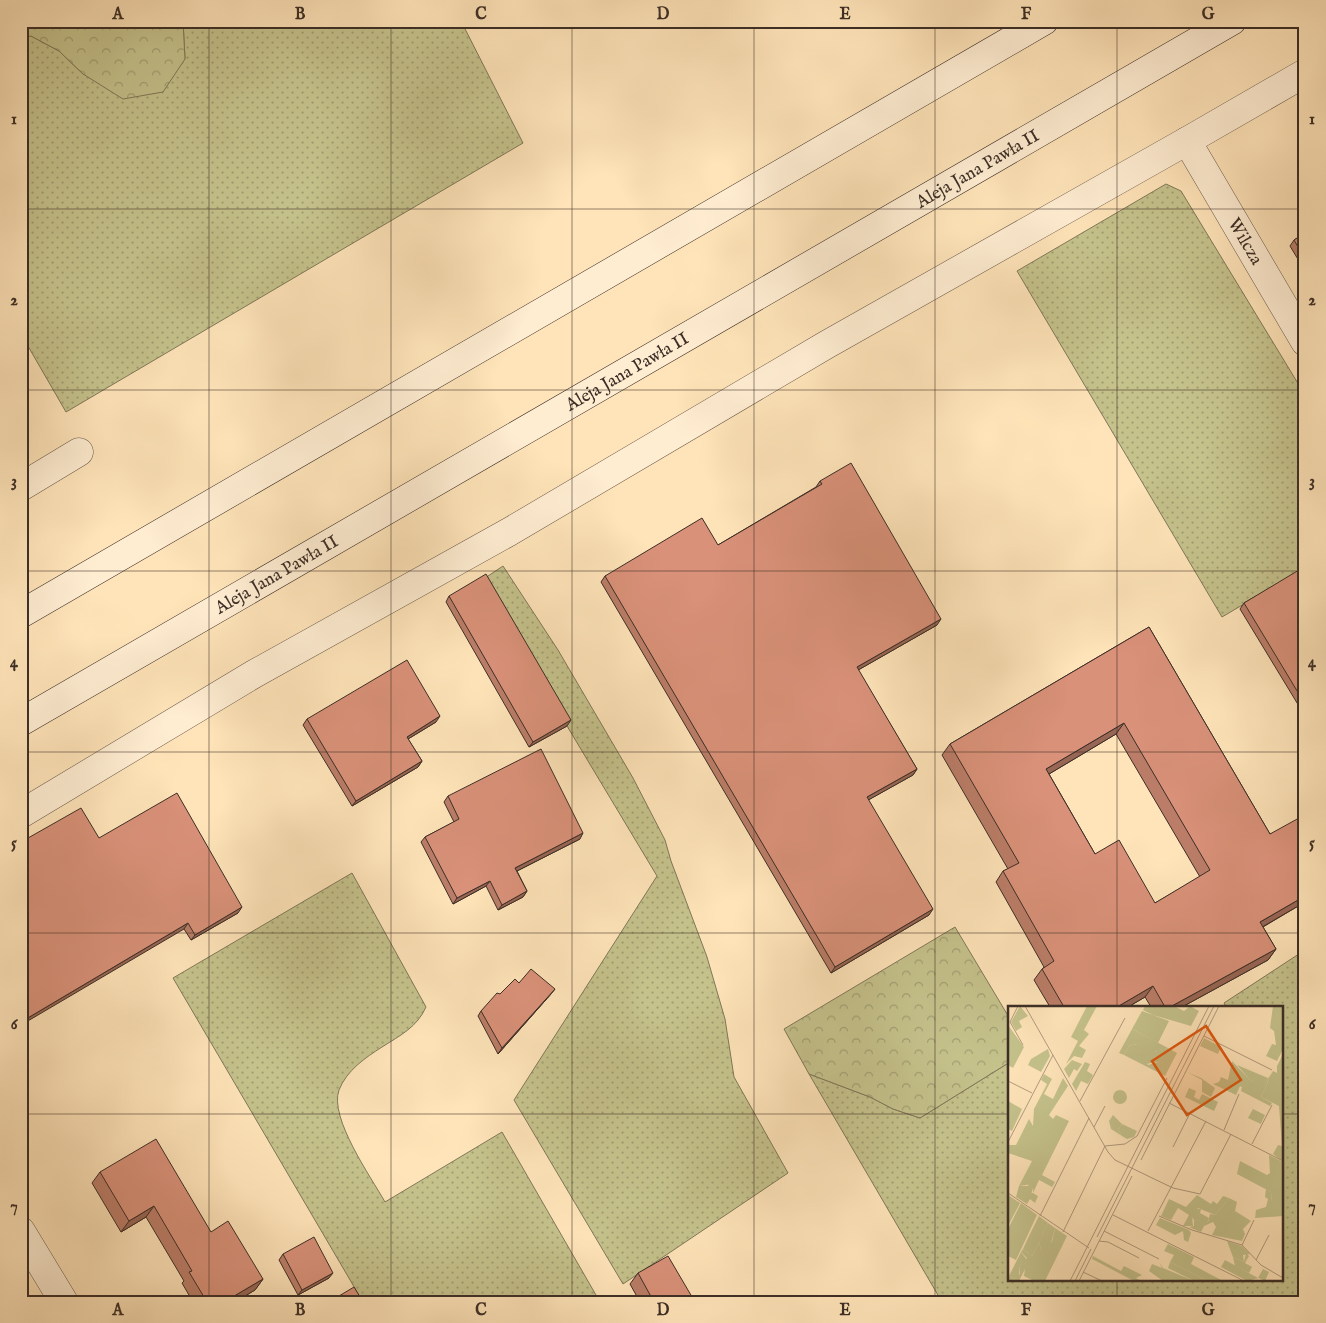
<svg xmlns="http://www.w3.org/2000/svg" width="1326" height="1323" viewBox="0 0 1326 1323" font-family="'IM FELL English',serif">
	<defs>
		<pattern id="grass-dots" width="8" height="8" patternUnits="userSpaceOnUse" patternTransform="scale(1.25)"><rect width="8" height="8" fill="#c5c28c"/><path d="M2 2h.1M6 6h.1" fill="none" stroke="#a19e72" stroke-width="1.8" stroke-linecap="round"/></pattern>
		<pattern id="forest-crowns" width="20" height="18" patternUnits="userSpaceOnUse" patternTransform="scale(1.25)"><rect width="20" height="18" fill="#c5c28c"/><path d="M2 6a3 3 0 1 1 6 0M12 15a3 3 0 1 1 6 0" fill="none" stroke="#a19e72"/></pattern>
	</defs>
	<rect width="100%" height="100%" fill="#ffe4b9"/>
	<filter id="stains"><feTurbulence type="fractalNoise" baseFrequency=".004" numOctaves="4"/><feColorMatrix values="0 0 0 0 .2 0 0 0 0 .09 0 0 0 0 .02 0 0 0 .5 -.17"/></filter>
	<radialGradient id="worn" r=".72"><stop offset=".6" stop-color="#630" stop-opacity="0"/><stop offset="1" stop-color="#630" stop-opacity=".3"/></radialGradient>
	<path fill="url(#grass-dots)" stroke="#807859" d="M183,21H461L523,143L66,412L21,334V38L31,36L59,51L83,74L185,59Z
		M1166,184L1181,191L1305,395V568L1222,617L1017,271Z
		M503,566L558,650L633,778L665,840L671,861L707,957L725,1019L734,1077L788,1173L623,1284L514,1100L657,876L567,726L482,580Z
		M352,873L426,1007C417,1027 401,1035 382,1047C365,1058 347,1070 339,1090C329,1118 371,1177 385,1202L502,1132L600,1302H363L173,978Z
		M1305,950V1302H942L809,1074L870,1097L893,1109L920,1118L1010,1062V1279H1282V1007H1226L1224,1003Z"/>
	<path fill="url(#forest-crowns)" stroke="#807859" d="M21,21H183L185,59L163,92L123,99L83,74L59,51L31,36L21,38Z
		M955,927L1010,1019V1062L920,1118L893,1109L870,1097L809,1074L784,1029Z"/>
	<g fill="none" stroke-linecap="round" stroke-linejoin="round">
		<g stroke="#6d5c4b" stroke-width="29">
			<g id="minor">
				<path id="s1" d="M1187,141L1305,342"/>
				<path d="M21,487L79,452"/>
				<path d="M21,814L254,674L509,532L826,345L1187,141L1305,73"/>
				<path d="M21,1231L64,1302"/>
			</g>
		</g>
		<g stroke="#3c2e26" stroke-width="29">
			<g id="secondary">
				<path d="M21,614L1044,21"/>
				<path id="s2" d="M21,722L1232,21"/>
			</g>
		</g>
		<use href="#minor" stroke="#ffedd2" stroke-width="28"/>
		<use href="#secondary" stroke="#ffedd2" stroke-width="28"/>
	</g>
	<path fill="#bb7d68" stroke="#3c2e26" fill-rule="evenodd" d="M1305,233V271L1290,246L1294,240Z
		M820,481L937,625L858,670L917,769L913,775L868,800L929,915L831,973L601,582L605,576L718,545L816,487Z
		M1305,568V716L1240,609L1244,603Z
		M449,596L567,726L529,747L446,602Z
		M1149,627L1270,834L1305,828V902L1263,927L1276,949L1268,960L1182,1007H1151L1145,997L1128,1007H1050L1034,980L1042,969L1044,967L996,882L1003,871L1008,869L942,755L950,744ZM1116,734L1200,877L1155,903L1095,854L1049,774Z
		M307,719L436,722L408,739L422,761L418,767L352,806L303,725Z
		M448,796L580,839L517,871L527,891L523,897L498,910L486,886L453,904L421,842L425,837L454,822L444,802Z
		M99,838L238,913L191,940L184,929Z
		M519,983L551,994L498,1054L478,1016L481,1011L500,994Z
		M100,1172L211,1232L263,1279L255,1290L235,1302H193L182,1283L184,1281L146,1217L121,1232L92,1183Z
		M283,1254L329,1278L298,1295L279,1260Z
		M638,1273L695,1302H640L630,1284Z"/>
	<path fill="#986655" stroke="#3c2e26" d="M941,619L937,625L853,673L857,667Z
		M440,716L436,722L403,742L407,737Z
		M571,720L567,726L529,747L533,742Z
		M1124,723L1116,734L1039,780L1046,769Z
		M422,761L418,767L352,806L356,801Z
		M917,769L913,775L863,803L867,797Z
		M583,833L580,839L511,874L515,868Z
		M490,881L486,886L453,904L457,898Z
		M527,891L523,897L498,910L502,905Z
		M1305,896V902L1252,933L1260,922Z
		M242,907L238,913L191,940L195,935Z
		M933,909L929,915L831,973L835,967Z
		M188,923L184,929L21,1025V1022Z
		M1276,949L1268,960L1182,1007H1170Z
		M1153,986L1145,997L1128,1007H1117Z
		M555,989L551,994L498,1054L502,1048Z
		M154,1206L146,1217L121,1232L129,1221Z
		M333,1273L329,1278L298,1295L302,1290Z
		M263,1279L255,1290L235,1302H224Z"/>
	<path fill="#d99179" stroke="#3c2e26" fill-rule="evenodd" d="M1305,233V259L1294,240Z
		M851,463L941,619L857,667L917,769L867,797L933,909L835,967L605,576L702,518L718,545L822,484L820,481Z
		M1304,567L1305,568V704L1244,603Z
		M486,574L571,720L533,742L449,596Z
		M1149,627L1270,834L1299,818L1305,828V896L1260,922L1276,949L1170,1007H1165L1153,986L1117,1007H1064L1042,969L1054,961L1003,871L1019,863L950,744ZM1124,723L1210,870L1155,903L1119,840L1095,854L1046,769Z
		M407,660L440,716L407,737L422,761L356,801L307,719Z
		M541,749L583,833L515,868L527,891L502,905L490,881L457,898L425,837L459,819L448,796Z
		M177,793L242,907L195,935L188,923L21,1022V842L81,808L99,838Z
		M531,969L555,989L502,1048L481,1011L497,993L500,994L515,979L519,983Z
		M156,1139L211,1232L228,1221L263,1279L224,1302H207L189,1272L192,1271L154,1206L129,1221L100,1172Z
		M314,1237L333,1273L302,1290L283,1254Z
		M668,1256L695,1302H654L638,1273Z
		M354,1287L363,1302H329Z"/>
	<path fill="none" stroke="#3c2e26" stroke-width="1" stroke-opacity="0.55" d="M209,21V1302M391,21V1302M572,21V1302M754,21V1302M935,21V1302M1117,21V1007M21,209H1305M21,390H1305M21,571H1305M21,752H1305M21,933H1305M21,1114H1010M1282,1114H1305M1117,1279V1302"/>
	<g text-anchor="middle" stroke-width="4" stroke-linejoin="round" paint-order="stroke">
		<g font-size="18" fill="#3c2e26" stroke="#ffedd2">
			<text dy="6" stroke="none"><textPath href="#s2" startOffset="1105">Aleja Jana Pawła II</textPath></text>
			<text dy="6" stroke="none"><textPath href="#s1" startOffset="116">Wilcza</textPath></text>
			<text dy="6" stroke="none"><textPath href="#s2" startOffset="700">Aleja Jana Pawła II</textPath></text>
			<text dy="6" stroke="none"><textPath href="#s2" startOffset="295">Aleja Jana Pawła II</textPath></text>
		</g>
	</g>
	<g transform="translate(1008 1006)">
		<rect width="275" height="275" fill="#ffe4b9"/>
		<path d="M12,0L20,10L11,15L14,21L8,25L3,16ZM137,0H166L176,5L182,0L191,5L183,20L145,9L135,4ZM134,5L161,15L150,37L124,23ZM196,32L213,41L210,48L192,40ZM129,38L140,59L151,56L152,51L146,47L149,44L160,42L169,47L157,70L116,49L121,40ZM40,43L42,50L33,66L20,59L23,53ZM64,54L74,58L69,65L66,63L61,72L56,63ZM224,55L242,74L255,80L265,65L253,91L264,97L262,100L233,85L234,81L250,89L232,80L228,89L205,78L211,76L213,71L220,74ZM77,56L82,58L79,65L85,69L80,78L73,75L68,85L64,78ZM179,66L193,72L207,82L203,91L194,86V74ZM36,68L44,73L36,88L45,93L55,72L60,80L41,109L45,113L48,109L61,115L34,169L47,176L44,181L31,174L25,187L30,190L27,197L22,193L19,198L8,191L10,188L25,187V178L11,180L24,155L0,147V139H8L21,113L25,120L26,103L39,78L33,74ZM181,82L188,85L186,91L191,94L194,88L210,96L206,105L177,91ZM105 91a7 7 0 1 1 14 0a7 7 0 1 1-14 0ZM0,95L14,103L4,125L0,123ZM114,118L129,125L126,131L119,133L114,130L110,123ZM261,149L275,156V196H264L263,186L229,168L232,155L259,169L262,167ZM0,189L12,197L0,220ZM189,189L203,198L205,195L209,198L215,190L221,192L207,209L190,202L184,211L185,220H175L181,209L170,202L163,214L153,210L161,193L178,201ZM13,197L29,209L8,254L0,250V223ZM31,210L40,217L33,231L28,233L21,230ZM152,212L181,224L183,227L180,236L176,234L175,225L167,229L148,219ZM47,222L59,230L37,275H26L16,270L17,263L11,275H0L1,270L6,273L12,268V259L19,252L13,246L15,243L24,250L31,236L33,244L44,236ZM219,235L234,240L242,248L235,249L236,256L225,251ZM160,238L186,251L183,258L215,275H200L162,256L166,249L156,245ZM85,250L113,265L116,260L134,269L128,272L133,275H126L84,253ZM217,254L250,272L255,263L261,266L257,275L251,272L239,275L213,261ZM151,256L155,262L186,275H155L141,265L144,258L154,262Z" fill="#c5c28c"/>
		<path d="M79,0H89L76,24L81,28L71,40L78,44L74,52L66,50L58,58L70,35L63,31ZM265,0H275V43L269,55L258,50L264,38L268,39L266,25L262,22ZM0,19L16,41L5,62L0,59ZM124,23L160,42L147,45L153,53L151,56L137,58L130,47L129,38L121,40L116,49L111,47ZM275,48V156L265,148L270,139L274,140L271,100L253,91L265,65L269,67V60ZM229,59L260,72L255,81L242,74ZM235,75L253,82L250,89L232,80ZM245,103L257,109L253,118L240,112ZM105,109L114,118L110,123L114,130L103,123L101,115ZM23,173L27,174L22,193L16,189L8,191L11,180H20ZM258,183L263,186L264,196H275V210L247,212L248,204L258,201L260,193L257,191ZM221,192L229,196L227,205L243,215L235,223L237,228L234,235L204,229L208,221L205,216L196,220L193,226L181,221L186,220V214L200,216L202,208L207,209ZM40,217L47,222L41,245L33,244L31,236L24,250L15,243L21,230L33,231ZM13,246L19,254L12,259L11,270L6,273L1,270ZM238,247L241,250L237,257L244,261L241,267L227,260L225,251L236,256ZM162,256L200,275H186L160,262Z" fill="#c5c28c"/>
		<path d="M187,203H193L192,207L201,212L199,217L186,214L183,210Z" fill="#c5c28c"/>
		<path fill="none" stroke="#b19b7e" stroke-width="1" d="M10,0L2,16L15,39M17,0L100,146L107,154L140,170M196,30L264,64M0,75L24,87M72,95L117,12M161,97L275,155M86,121L97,100M216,124L231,88M0,136L45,49M244,138L264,99M165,141L182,107M133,154L211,0M140,170L165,182L192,188L223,128M0,187L81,242M105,209L236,275M32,210L81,112M151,210L184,224L234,239L253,259L275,272M96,225L151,253M140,225L198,115M55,226L97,140L117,138L129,130L159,72M89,231L206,0M91,235L100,236L131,252M234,239L246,214M248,254L261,229M75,266L94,275M62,275L201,0M67,275L83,243M71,275L124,170"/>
		<path fill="#df570d" fill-opacity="0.15" stroke="#df570d" stroke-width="2.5" d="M198,20L233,74L179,109L144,55Z"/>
		<rect width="275" height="275" fill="none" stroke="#3c2e26" stroke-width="2.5"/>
	</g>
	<rect width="1326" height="1323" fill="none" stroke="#ffe4b9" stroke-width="55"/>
	<rect x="28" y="28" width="1270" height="1268" fill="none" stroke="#3c2e26" stroke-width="2"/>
	<g font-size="16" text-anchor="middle" font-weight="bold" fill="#3c2e26">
		<text x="118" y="19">A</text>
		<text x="300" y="19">B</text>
		<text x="481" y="19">C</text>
		<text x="663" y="19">D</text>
		<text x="845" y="19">E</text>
		<text x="1026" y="19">F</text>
		<text x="1208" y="19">G</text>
		<text x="14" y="124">1</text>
		<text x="1312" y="124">1</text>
		<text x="14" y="305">2</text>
		<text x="1312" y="305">2</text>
		<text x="14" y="486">3</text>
		<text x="1312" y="486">3</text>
		<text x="14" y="667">4</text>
		<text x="1312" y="667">4</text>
		<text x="14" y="848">5</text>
		<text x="1312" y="848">5</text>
		<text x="14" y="1029">6</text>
		<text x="1312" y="1029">6</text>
		<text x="14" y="1211">7</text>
		<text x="1312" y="1211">7</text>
		<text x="118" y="1315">A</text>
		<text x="300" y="1315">B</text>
		<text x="481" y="1315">C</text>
		<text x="663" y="1315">D</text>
		<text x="845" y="1315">E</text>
		<text x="1026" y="1315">F</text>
		<text x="1208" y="1315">G</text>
	</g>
	<rect width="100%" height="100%" filter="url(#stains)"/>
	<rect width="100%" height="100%" fill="url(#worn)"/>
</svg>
